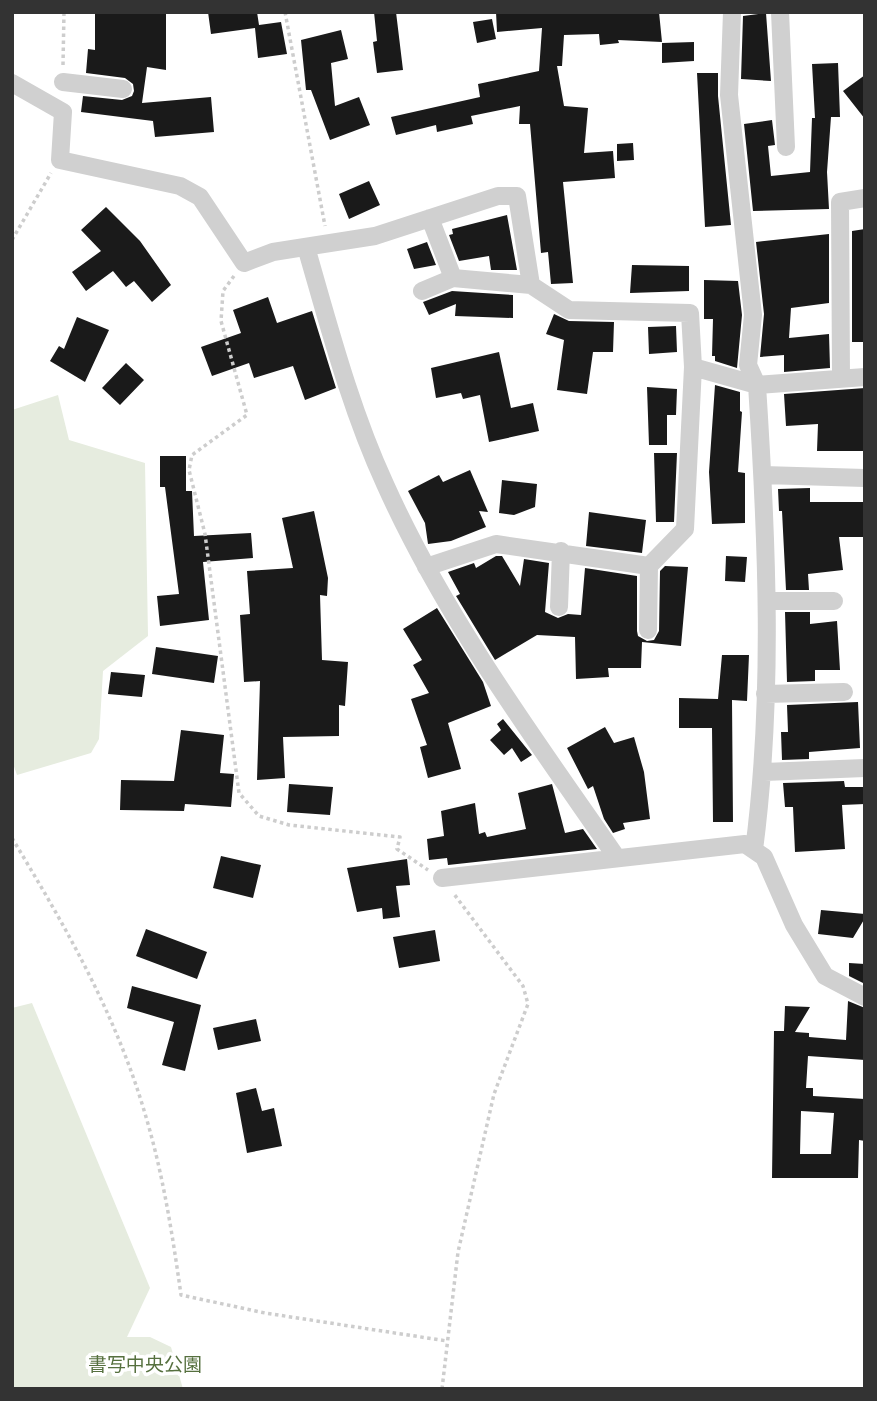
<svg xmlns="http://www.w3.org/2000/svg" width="877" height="1401" viewBox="0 0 877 1401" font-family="'Sofia Sans Condensed','Noto Sans JP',sans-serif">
	<rect width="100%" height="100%" fill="#fff"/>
	<path fill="#e6ecdf" d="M58,395L69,440L145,463L148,636L103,671L99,739L91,753L17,775L12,761V410Z
		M32,1003L150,1288L127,1337H150L171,1347L183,1389H12V1008Z"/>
	<path fill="#1a1a1a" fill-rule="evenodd" d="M95,12H166V70L147,67L142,103L211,97L214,132L155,137L153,121L81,112L83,96L122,100L132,96L134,91L133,84L125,78L86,73L88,49L95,50Z
		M208,12H257L259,25L281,22L287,54L258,58L255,28L211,34Z
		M374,12H396L403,70L377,73L373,42L377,41Z
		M496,12H659L662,42L618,40L619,43L600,45L599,34L564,35L562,66H557L564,106L588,108L584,153L613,151L615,178L563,182L573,283L551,284L548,252L541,253L530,124H519L520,106L471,116L473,124L437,132L436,125L396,135L391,117L480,97L478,84L539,71L542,28L497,32Z
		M766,13L771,81L741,79L743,16Z
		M492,19L496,39L477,43L473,22Z
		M341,30L348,59L331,63L335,106L359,97L370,125L330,140L311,90H306L301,40Z
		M694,42V61L662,63V43Z
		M838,63L840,117H831L827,172L829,209L753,211L744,124L772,120L775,145L768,146L771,176L810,172L812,118H815L812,64Z
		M697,73H718V96L731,225L705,227Z
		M865,75V119L843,91Z
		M633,143L634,160L617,161V144Z
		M369,181L380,205L349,219L339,194Z
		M106,207L140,241L171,285L152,302L134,281L126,287L113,271L86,291L72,272L101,251L81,230Z
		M507,215L517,270H491L489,256L459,261L449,235L453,234L452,229Z
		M865,229V342H852V231Z
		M829,234V303L791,308L789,338L829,334L830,368L784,372V355L760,357L764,314L756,242Z
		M427,242L436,265L414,269L407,249Z
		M632,265L689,266V291L630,293Z
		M704,280L738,281L742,315L737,368L715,361V356H712L713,319H704Z
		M452,291L513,295V318L455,316L456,304L429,315L423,302Z
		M268,297L277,323L312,311L336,388L305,400L293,366L254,378L249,363L212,376L201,347L241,333L233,310Z
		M554,314L569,321L614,322L613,352H593L587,394L557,390L564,340L546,334Z
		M77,317L109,330L85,382L50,361L59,346L64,349Z
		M676,326L677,352L649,354L648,327Z
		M499,352L511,408L533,403L539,431L489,442L480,395L463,399L461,393L436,398L431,368Z
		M126,363L144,380L120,405L102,388Z
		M715,385L740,392V411L742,412L738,472L745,473V523L712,524L709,472Z
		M647,387L677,389L676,415H667V445H649Z
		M865,388V451H817L818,424L786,426L784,394Z
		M654,453H677L674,522H656Z
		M160,456H186V491H192L194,536L251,533L253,558L203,562L209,620L160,626L157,596L179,594L165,487H160Z
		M470,470L488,512L479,511L486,527L451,541L428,544L425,523L408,491L439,475L443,482Z
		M502,480L537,484L535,507L514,515L499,513Z
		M810,488V502H865V537H839L843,570L808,574L809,590H786L782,511H779L778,489Z
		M314,511L328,578L327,596L320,595L322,660L348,662L345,706L339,705V736L283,737L285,778L257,780L260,681L244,682L240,615L250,614L247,571L293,568L282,518Z
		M589,512L646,520L642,553L586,546Z
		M496,556H502L520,586L524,559L549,563L545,612L558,618L568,614L581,615L585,568L637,576V631L638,636L647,641L654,640L659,631L660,571L665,566L688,567L681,646L642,642L641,668H608L609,677L576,679L575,637L537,635L495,660L456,596L460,594L448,572L474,563L476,568Z
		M726,556L747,557L745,582L725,581Z
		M437,608L483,682L491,706L448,723L461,769L428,778L420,747L427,745L411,699L429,693L413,665L422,660L403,629Z
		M785,612H810V624L837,621L840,670H815V681L787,682Z
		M156,647L218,656L214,683L152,674Z
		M722,655H749L747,701L732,700L733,822H713L712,728H679V698L718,699Z
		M111,672L145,675L142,697L108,694Z
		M858,702L860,748L809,752V759L782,760L781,732H788L787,705Z
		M503,719L532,755L521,762L512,748L504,755L490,740L501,730L497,724Z
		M605,727L614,743L634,737L644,772L650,819L623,823L625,829L613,833L604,819L593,786L588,789L567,748Z
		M181,730L224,735L220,773L234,774L231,807L185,804L184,811L120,810L121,780L174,781Z
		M844,781L845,787H865V804L842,805L845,849L795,852L793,807H785L783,783Z
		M289,784L333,787L330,815L287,812Z
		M552,784L565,833L583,829L597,849L448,865L447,858L429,860L427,839L444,836L441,811L475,803L479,834L485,832L487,837L526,829L518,793Z
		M221,856L261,865L253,898L213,888Z
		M407,859L410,885L396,886L400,917L383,919L382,908L357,912L347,868Z
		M821,910L865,914V918L853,938L818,934Z
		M146,929L207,952L197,979L136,956Z
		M435,930L440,961L399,968L393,937Z
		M849,963L865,964V984L849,976Z
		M132,986L201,1005L185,1071L162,1065L174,1022L127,1008Z
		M848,1001L865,1008V1060L808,1056L806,1088H813V1096L865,1099V1141L859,1140L858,1178H772L774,1031H784L785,1006L810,1007L795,1032L809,1033V1037L846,1040ZM801,1111L834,1113L831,1154H800Z
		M256,1019L261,1041L218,1050L213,1028Z
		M256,1088L262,1111L274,1108L282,1146L247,1153L236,1093Z"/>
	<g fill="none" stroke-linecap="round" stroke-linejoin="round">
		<path stroke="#cdcdcd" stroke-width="3.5" stroke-dasharray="3.5 3.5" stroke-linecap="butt" d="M285,12L325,226
			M63,65L64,12
			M12,240L51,173
			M234,276L223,291L221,321L247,415L192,455L189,470L205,534L239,793L259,816L289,825L400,837L397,849L428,870
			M12,838C64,924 114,1011 143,1107C162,1168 172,1231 181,1295L265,1313L447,1341
			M442,1389L458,1252L494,1094L528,1004L523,986L454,894"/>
		<path stroke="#d0d0d0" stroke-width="18" d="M732,12L729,95L753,315L748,365L757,385C767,540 774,696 754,850
			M780,12L786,147
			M63,82L123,89
			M12,83L63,112L60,160L180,186L200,197L244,263L273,252L375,236L498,196H517L531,285L569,310L690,313L693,367L685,529L649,566L648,630
			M430,218L453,278
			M306,247C329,326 350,408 385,484C445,618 534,738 617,858
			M422,291L453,278L531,285
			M693,367L757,385L865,377
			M841,377L840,202L865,198
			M763,475L865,478
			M426,567L496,544L649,566
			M767,601H834
			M559,607L561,551
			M765,694L844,692
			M764,772L865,768
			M442,878L745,844L764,857L794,925L825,976L865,997"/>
	</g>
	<g text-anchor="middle" stroke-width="7" stroke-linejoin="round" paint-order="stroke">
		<g font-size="19" fill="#56703f" stroke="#fff">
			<text x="145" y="1371">書写中央公園</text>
		</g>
	</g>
	<rect width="877" height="1401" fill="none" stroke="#333333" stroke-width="28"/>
</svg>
